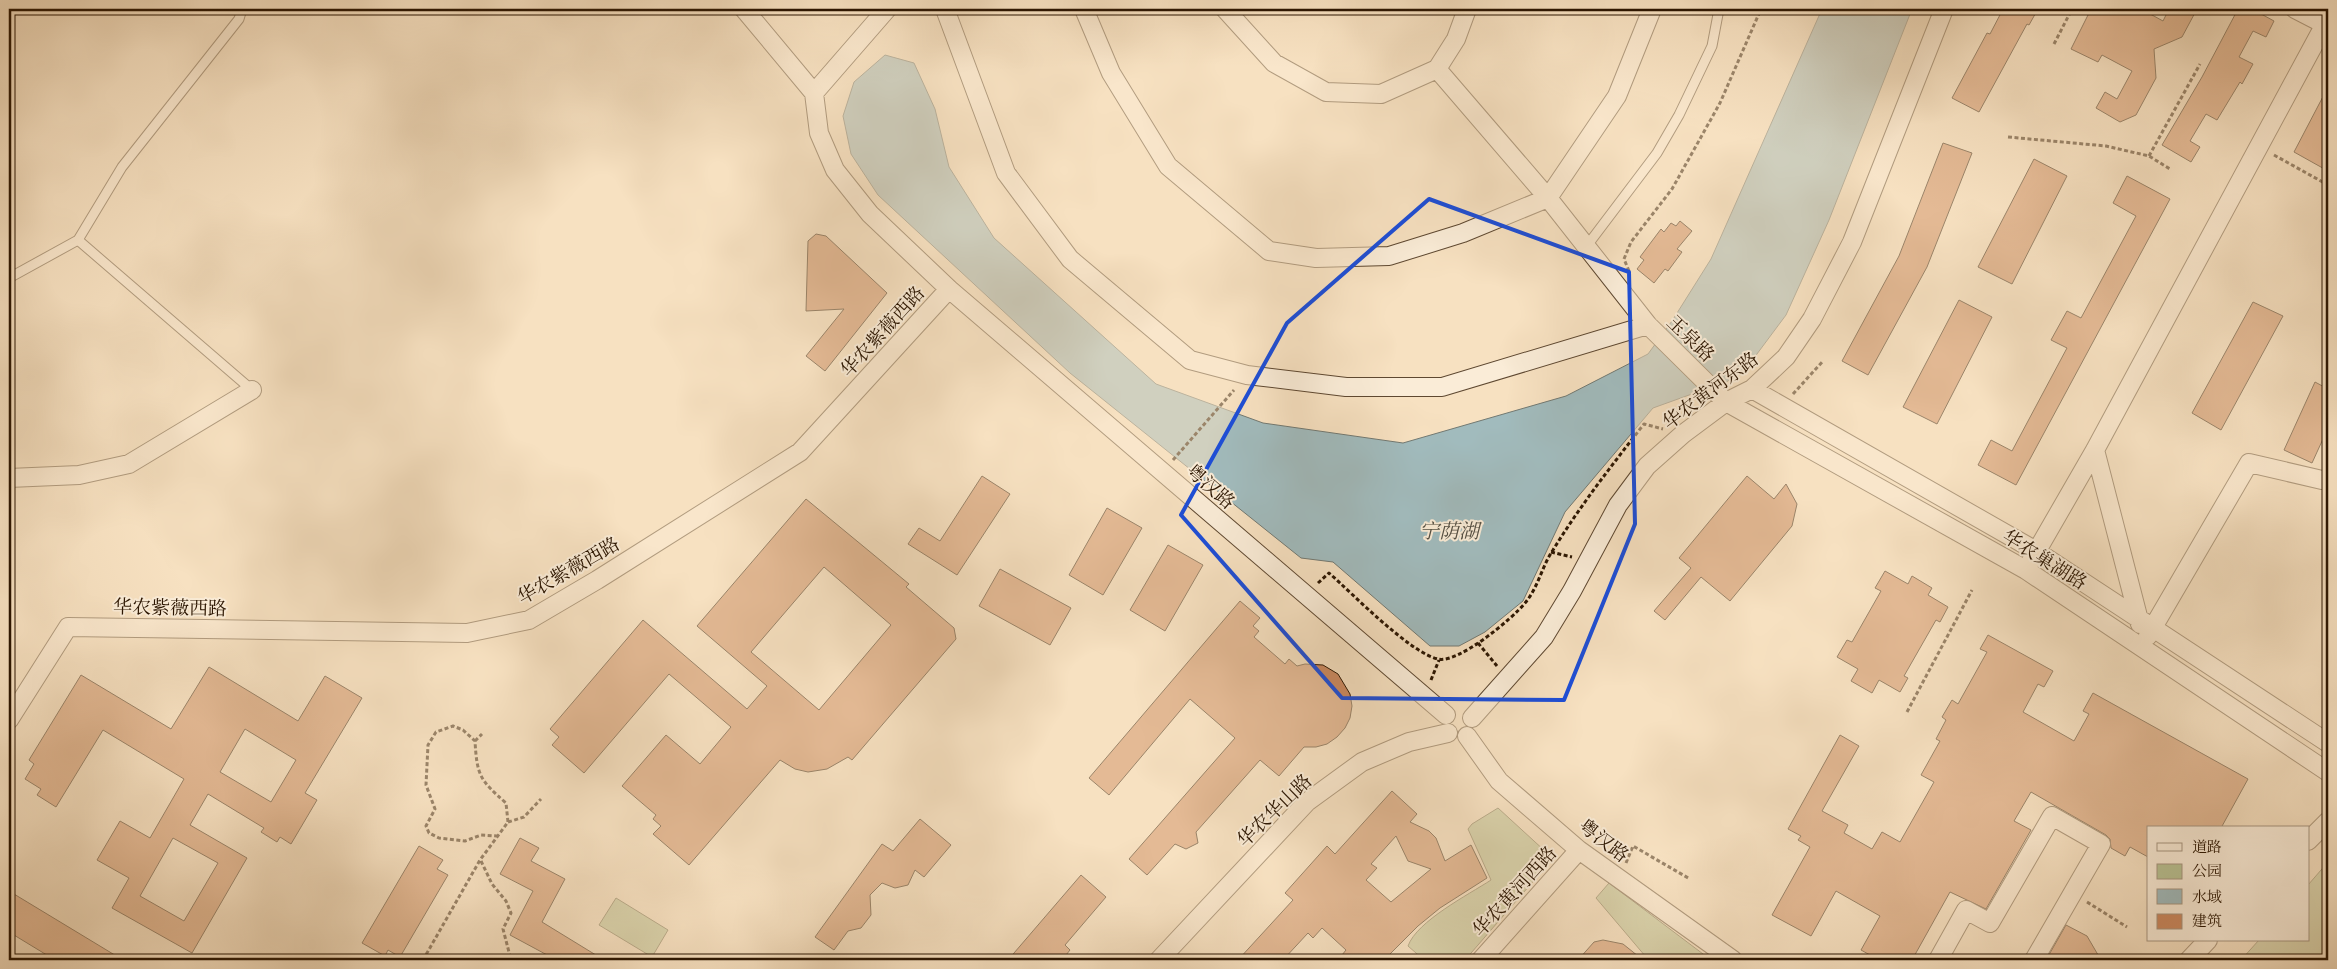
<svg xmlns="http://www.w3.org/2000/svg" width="2337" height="969" viewBox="0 0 2337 969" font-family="Vollkorn,'Noto Serif SC',serif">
	<rect width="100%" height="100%" fill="#f7e1c1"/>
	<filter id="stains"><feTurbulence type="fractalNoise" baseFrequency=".004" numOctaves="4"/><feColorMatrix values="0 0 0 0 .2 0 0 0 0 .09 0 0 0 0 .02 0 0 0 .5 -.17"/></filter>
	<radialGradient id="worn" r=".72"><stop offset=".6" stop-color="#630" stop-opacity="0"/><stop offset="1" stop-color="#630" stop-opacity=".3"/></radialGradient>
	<path fill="#b9c395" stroke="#726c4b" d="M1498,808L1546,852L1547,857L1543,870L1465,960H1424L1408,946C1417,921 1468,895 1491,880L1468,829L1472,824Z
		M2328,862V960H2241L2259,940H2308V885Z
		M1609,883L1711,960H1646V957L1596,898Z
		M616,898L668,930L652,957L599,925Z"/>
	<path fill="#a1bbbd" stroke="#727972" d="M1822,9H1912L1829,220L1786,315L1748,366L1728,381L1653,408L1565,512L1523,601L1485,632L1459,646H1430L1333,562L1301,558L1070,373L878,195L851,154L843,116L854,82L885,55L914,63L935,109L949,167L994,238L1156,384L1263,423L1403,443L1566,396L1648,354L1672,321L1711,259Z"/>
	<path fill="#cc8a61" stroke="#2b1501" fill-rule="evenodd" d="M1998,9H2038L2029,25L2027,24L1979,112L1952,98L1987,33L1990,34L2002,11Z
		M2091,9H2141L2163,21L2169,9H2197L2182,37L2154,49L2156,78L2136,115L2120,122L2096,108L2105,92L2117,99L2132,71L2102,55L2098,62L2071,49Z
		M2238,9H2252L2274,21L2266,37L2253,31L2239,57L2253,64L2242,84L2240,82L2217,120L2206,114L2190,141L2200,147L2191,162L2162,145L2202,77Z
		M2328,87V171L2294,152Z
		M1943,143L1972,153L1927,267L1868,375L1842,361L1899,256Z
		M2034,159L2067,176L2012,284L1978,267Z
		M2127,176L2170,199L2016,485L1978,465L1991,440L2012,451L2067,348L2051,340L2067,311L2081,318L2136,216L2113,203Z
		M1680,221L1692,231L1677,249L1682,252L1668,271L1665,269L1654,283L1637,269L1644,260L1640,257L1661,229L1664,232L1671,223L1676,226Z
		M816,234L826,236L887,293L825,371L806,356L844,309L806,311L808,241Z
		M1959,300L1992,317L1937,424L1903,407Z
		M2253,302L2283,316L2221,430L2192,413Z
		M2315,382L2328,389V428L2312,463L2284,450Z
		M982,476L1010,494L957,575L908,544L919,528L940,541Z
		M1747,476L1774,499L1786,484L1797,504L1792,526L1730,601L1701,577L1665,620L1654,611L1691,568L1679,558Z
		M806,499L909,584L906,587L954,628L956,639L852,760L848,757L827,769L808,772L795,769L780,760L689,865L653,834L661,826L653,819L656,815L622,786L666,735L700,764L731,727L669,674L584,773L552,745L559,737L550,729L643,620L747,709L767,686L697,626ZM824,567L891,625L819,710L751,652Z
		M1107,508L1142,528L1103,595L1069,575Z
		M1168,545L1203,565L1165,631L1130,610Z
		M1000,569L1071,608L1050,645L979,606Z
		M1885,571L1908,584L1912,576L1932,588L1928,595L1948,607L1940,622L1936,620L1904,676L1908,678L1900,692L1879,680L1872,693L1851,681L1858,669L1837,657L1847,640L1852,642L1881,591L1875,588Z
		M1240,601L1260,618L1253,626L1259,631L1254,637L1285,664L1289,659L1297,666L1305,664L1323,665L1338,674L1350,694L1352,706L1350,718L1345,728L1337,737L1327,744L1316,747H1304L1279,776L1260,760L1196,832L1198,843L1186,849L1175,844L1147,875L1129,859L1235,738L1190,699L1109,795L1089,778Z
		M1988,635L2053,671L2044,687L2038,684L2023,712L2074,741L2089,714L2083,711L2093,693L2248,779L2221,828H2148V857L2130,847L2125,856L2111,848L2110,839L2106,835L2031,792L2014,821L2031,830L1986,909L1950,892L1912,960H1867L1870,955L1861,950L1880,916L1836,891L1811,936L1772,915L1810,847L1798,840L1801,836L1788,829L1840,735L1859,746L1822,811L1848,825L1844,833L1872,849L1882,832L1900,842L1934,782L1921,775L1940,741L1936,739L1946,720L1942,717L1952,700L1958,704L1987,652L1980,649Z
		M209,667L298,721L325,676L362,698L305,793L317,800L291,844L280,837L277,842L261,832L264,828L208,794L190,825L247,858L192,953L112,908L129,878L97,860L120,821L150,838L184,779L103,730L56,807L37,795L41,789L25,779L34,764L29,760L81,675L171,729ZM245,729L296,760L271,802L220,772ZM173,838L218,863L184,921L140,896Z
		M1392,791L1417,814L1410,822L1429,831L1436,838L1445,861L1471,845L1487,878L1440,908L1418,926L1384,960H1338L1346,950L1322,928L1313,938L1308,933L1283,960H1238L1293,900L1285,893L1327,846L1335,854ZM1396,836L1408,861L1431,869L1391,902L1366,880L1377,868L1371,864Z
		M920,819L951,845L924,877L915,870L908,885L895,888L882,883L870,895L871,915L861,928L848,931L834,950L815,937L882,844L893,851Z
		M520,838L539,848L531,861L565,879L542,922L604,960H546L549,956L510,935L533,891L500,874Z
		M419,846L443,860L437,869L448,875L400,957L388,950L385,956L362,943Z
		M1081,875L1106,897L1065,945L1070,950L1062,960H1008Z
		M9,891L123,960H55L9,932Z
		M2066,925L2087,936L2101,960H2046Z
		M1603,940L1623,944L1643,960H1578L1594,942Z"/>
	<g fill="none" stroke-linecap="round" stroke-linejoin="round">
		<g stroke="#5e4831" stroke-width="11">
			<path id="lane" d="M242,9L239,19L122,167L78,240L252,390
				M1586,247L1657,153L1679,115L1712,46L1719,9
				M9,278L78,240"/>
		</g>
		<g stroke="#5e4831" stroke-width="20">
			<path id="street" d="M744,9L814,93L819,133L835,170L870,214L949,289L1446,715
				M945,9L1006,173L1070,259L1190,360L1247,375L1346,387H1442L1648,325
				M1084,9L1111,73L1168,166L1269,251L1316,258L1389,256L1463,233L1548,198L1617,96L1652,9
				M1225,9L1274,63L1326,92L1381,94L1437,69L1456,39L1467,9
				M2295,9L2328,26
				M1437,69L1548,198L1648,325L1726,402L2026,570L2328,772
				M814,93L887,9
				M1752,389L2036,551L2328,743
				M2095,450L2140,624
				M9,478L79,475L129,464L252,390
				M2031,561L2095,450L2325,24
				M2148,636L2249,463L2322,480H2328
				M1472,718L1544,637L1572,591L1618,505L1647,466L1683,434L1726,402L1752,389L1786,357L1812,319L1852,242L1944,9
				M9,720L68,627L467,633L529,620L597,580L800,452L949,289
				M1467,736L1499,781L1579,850L1733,960
				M2308,841L2328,821
				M1159,960L1307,802L1362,762L1409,742L1448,733
				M1481,960L1579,850
				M1938,960L1966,910L1990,923L2052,816L2101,844L2034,960
				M2189,960L2208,940"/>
		</g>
		<path stroke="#2b1501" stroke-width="3" stroke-dasharray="4 2.5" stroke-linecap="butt" d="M2054,44L2072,9
			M2008,137L2106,146L2149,156L2170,169
			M2274,155L2328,185
			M2149,156L2200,64
			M1629,271L1624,259L1631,242L1672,189L1720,103L1761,9
			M1793,394L1823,361
			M1173,460L1234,390
			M1551,552L1572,557
			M1318,583L1329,573C1353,594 1410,653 1438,659C1458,664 1512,619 1525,603C1538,588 1542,566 1553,550C1580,506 1612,465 1644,424L1663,429
			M1478,643L1497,666
			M1431,680L1439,660
			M1907,712L1972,590
			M475,741L482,734
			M508,822L524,817L541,799
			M481,861L492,884L506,901L511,913L503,929L511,960
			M1626,863L1633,846L1690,879
			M2087,902L2127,927
			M423,960L480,860L508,822L506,803C480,780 477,776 475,741L463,730L453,726L436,732L428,745L426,785L435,809L426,826L429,833L439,838L465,841L481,835L497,836"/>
		<use href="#lane" stroke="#faecd7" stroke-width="9"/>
		<use href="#street" stroke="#faecd7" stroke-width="18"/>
	</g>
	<path d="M0 0H2337V969H0ZM1429,199L1629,272L1635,524L1564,700L1342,698L1181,515L1287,323Z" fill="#f7e1c1" fill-opacity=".55" fill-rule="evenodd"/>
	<path fill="none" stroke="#1d4ed8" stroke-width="4" stroke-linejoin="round" d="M1429,199L1629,272L1635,524L1564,700L1342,698L1181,515L1287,323Z"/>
	<g text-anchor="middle" stroke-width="4" stroke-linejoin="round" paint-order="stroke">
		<g font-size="19" fill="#2b1501" stroke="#faecd7">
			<text transform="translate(882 331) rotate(-48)" y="7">华农紫薇西路</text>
			<text transform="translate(1691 338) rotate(44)" y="7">玉泉路</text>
			<text transform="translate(1710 390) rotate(-37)" y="7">华农黄河东路</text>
			<text transform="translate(1211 486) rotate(41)" y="7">粤汉路</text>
			<text transform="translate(2045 559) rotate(32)" y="7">华农巢湖路</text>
			<text transform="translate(568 570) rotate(-30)" y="7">华农紫薇西路</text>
			<text transform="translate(170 607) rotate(1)" y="7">华农紫薇西路</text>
			<text transform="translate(1274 810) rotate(-44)" y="7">华农华山路</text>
			<text transform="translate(1604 840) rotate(38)" y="7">粤汉路</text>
			<text transform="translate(1514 891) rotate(-48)" y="7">华农黄河西路</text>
		</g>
		<g font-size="20" font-style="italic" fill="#544f43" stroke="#faecd7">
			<text x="1449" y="538">宁荫湖</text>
		</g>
	</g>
	<rect width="2337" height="969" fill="none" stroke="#f7e1c1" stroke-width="30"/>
	<rect x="10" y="10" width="2317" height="949" fill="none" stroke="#2b1501" stroke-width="2.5"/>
	<rect x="15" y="15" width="2307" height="939" fill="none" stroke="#2b1501"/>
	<rect x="2147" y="826" width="162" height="115" fill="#faecd7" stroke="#a79681"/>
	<rect x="2157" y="843" width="25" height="8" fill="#faecd7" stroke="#a79681"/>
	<text x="2192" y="852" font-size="15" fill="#2b1501">道路</text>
	<rect x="2157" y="864" width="25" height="15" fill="#b9c395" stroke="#a79681"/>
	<text x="2192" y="876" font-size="15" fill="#2b1501">公园</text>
	<rect x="2157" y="889" width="25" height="15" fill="#a1bbbd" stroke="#a79681"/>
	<text x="2192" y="902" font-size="15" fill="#2b1501">水域</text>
	<rect x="2157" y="914" width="25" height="15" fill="#cc8a61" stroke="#a79681"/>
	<text x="2192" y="926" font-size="15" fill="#2b1501">建筑</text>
	<rect width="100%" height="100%" filter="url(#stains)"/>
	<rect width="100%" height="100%" fill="url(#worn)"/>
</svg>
